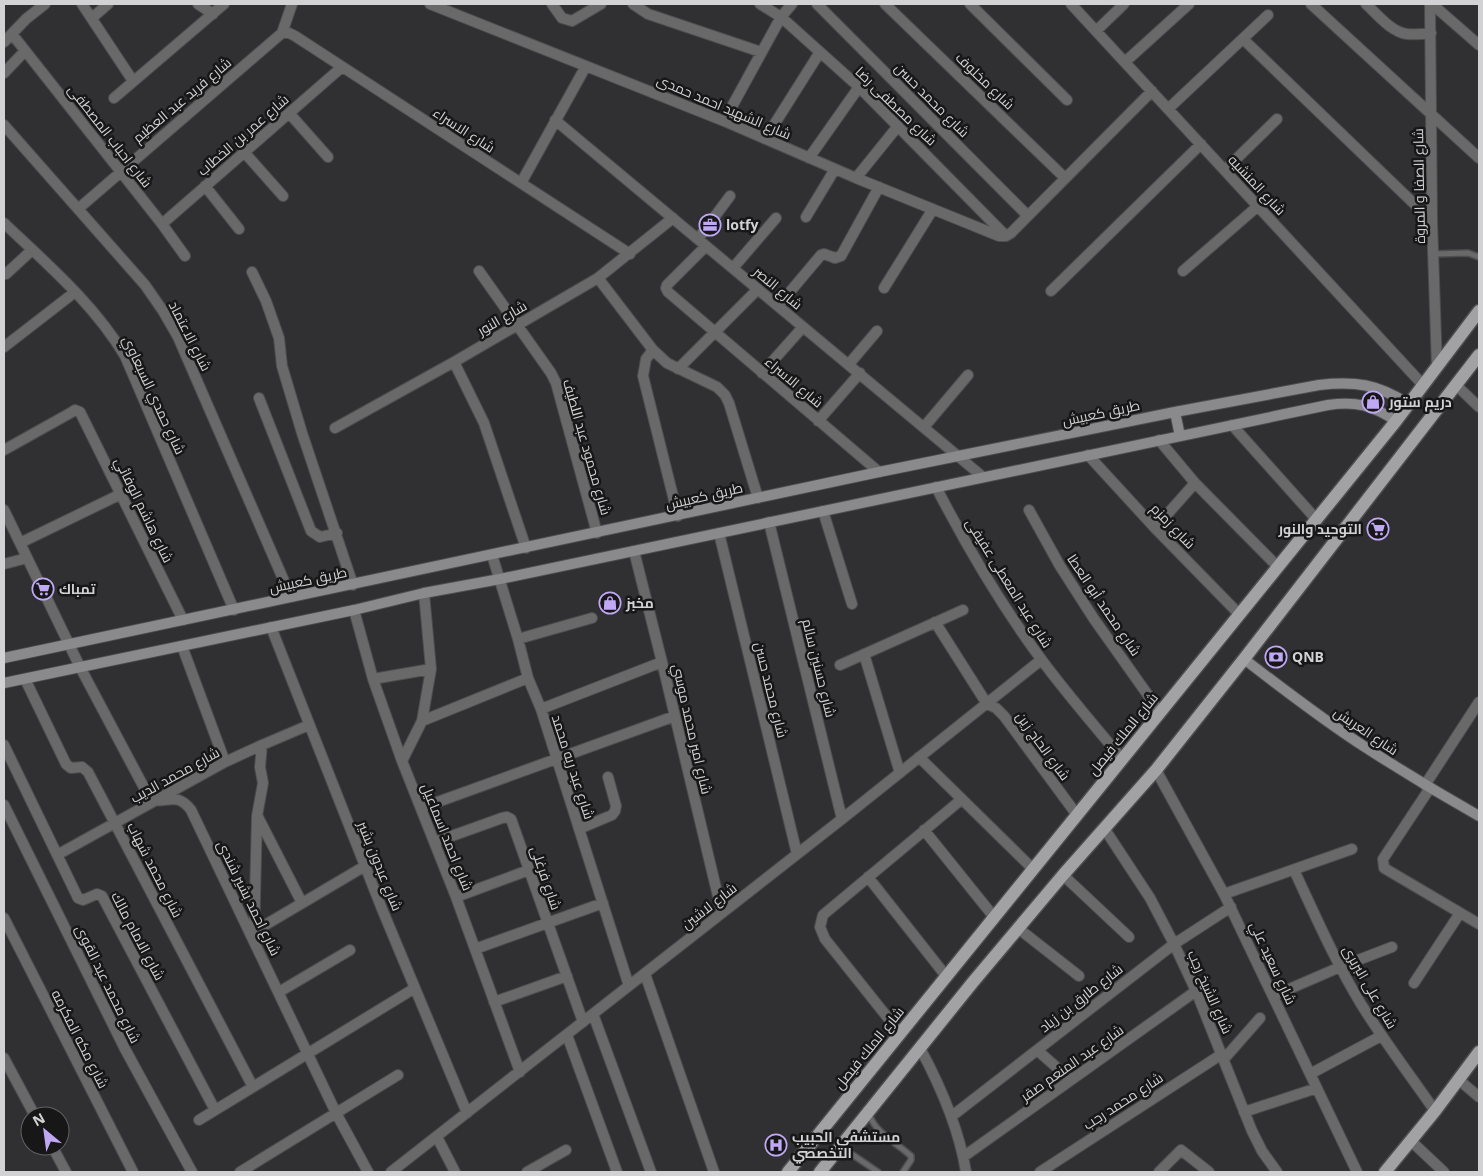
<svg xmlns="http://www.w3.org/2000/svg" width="1483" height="1176" viewBox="0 0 1483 1176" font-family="'Open Sans',Cairo,sans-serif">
	<rect width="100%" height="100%" fill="#302f32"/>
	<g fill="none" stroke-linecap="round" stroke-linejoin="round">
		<g stroke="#4d4c4f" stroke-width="8">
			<path id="lane" d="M1433,254L1468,253L1479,257
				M869,1114C876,1134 896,1142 911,1156V1160L903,1172
				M837,1152L853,1155L878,1172"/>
		</g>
		<g stroke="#4d4c4f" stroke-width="12">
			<path id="street" d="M82,4L133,81
				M198,4L213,14
				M430,4L724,121L856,178L999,236H1006
				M552,4L562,18L572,21L601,4
				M633,4L648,14L761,52
				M760,4L781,17L859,87L1006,236
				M817,4L1028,216
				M885,4L1065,178
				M970,4L1067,100
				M1071,4L1423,385
				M1311,4L1479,158
				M1366,4C1377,14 1391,32 1407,34C1414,35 1423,34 1431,33
				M1430,4L1432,221L1437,367
				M1432,4L1479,45
				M92,18L108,4
				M1096,31L1124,4
				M282,33H289L295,36L630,254
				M282,33L292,4
				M12,34L162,224L185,256
				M1243,39L1432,221
				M4,42L26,19L45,4
				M1125,62L1189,4
				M4,73L25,51
				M114,98L224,4
				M1168,109L1268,15
				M289,113L328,157
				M555,120L983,477
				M724,121L781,17L792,4
				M4,125L145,285L163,311L178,337L291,597
				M765,139L820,52
				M244,152L283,196
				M809,158L859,87
				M1225,170L1277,119
				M856,178L898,126
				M521,183L586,66
				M205,186L239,229
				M78,209L282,33
				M806,217L835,169
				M4,223C47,264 94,304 125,356L234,610
				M162,224L342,67
				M1006,236L1011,233L1152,91
				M698,239L730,196
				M706,246L667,285L666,288L668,292L879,472
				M733,268L776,218
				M479,271L551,373L556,383L597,533
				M1183,271L1258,206
				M252,272L266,301L279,338L282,366L302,433L353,585
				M6,274L32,250
				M598,278L653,350L667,363L717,387L725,395L729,403L758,498
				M884,288L933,209
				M1051,291L1201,144
				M778,306L821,255L824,254L835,258L841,256L879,187
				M4,347L75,292
				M653,350L646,359L643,376L678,516
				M454,362L484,423L526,548
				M849,364L877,331
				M678,369L758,289
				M762,373L803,327
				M1456,385L1479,407
				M259,398L311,531L320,537L337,533
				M818,421L860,373
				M1232,425L1316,519
				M924,427L968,375
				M335,428L454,362L598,278L673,218
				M1159,440L1195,483L1278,567
				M4,450L72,412L75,410L80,412L183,620
				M1088,455L1155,528L1239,614
				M936,487C967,547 1001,605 1041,659C1066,693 1095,726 1122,759
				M4,510L80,667L148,795C161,810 174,787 191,810L336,1113L368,1172
				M1029,510L1060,566L1094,619L1160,712
				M823,511L852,604
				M769,522L842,819
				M1155,528L1195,483
				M719,533L797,854
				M20,543L121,494
				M634,551L662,662L722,913
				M492,555L518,639L528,678L541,709L629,986
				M4,564L27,558
				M354,610L373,679L402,761L456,897L520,1072
				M935,622L987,704L996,708L1004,716L1077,815
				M271,627L382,909L467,1113
				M518,639L592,618
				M182,646L225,762
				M864,654L900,773
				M840,665L963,610
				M25,679L66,764L71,768L82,767L88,772L253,1087
				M373,679L431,669
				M541,709L662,662
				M422,721L528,678
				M4,745L78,898L83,900L97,894L102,896L215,1110
				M919,757L1033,869
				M402,761L422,721L431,669L424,593
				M1156,770L1224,894L1357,1172
				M1425,785L1479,702
				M1430,788L1383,859L1384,868L1479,924
				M4,805L125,1049L192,1172
				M421,808L675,716
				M258,817L302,903
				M1104,828L1150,898L1174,944L1196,991L1252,1131L1262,1151L1277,1172
				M579,829L612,815L615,811L616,806L608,777
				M924,830L994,917
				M435,842L502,818L507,817L511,819L583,1022
				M57,855L225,762L262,745L309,725
				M1294,870C1315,915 1335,961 1361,1004C1384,1041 1410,1075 1435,1111
				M1063,875L1129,937
				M868,877L946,976
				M1224,894L1352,849
				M456,897L529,870
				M4,918L133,1172
				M1019,929L1079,976
				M255,931L365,866
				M254,939L257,816L263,783L260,767L262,745
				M475,949L603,903
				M645,974L714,1172
				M1414,983L1460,913
				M279,992L350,950
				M1273,996L1340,967L1392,947
				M494,1002L567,976
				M593,1014L651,1172
				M900,1033L825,939L820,927L823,915L962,799
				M567,1035L617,1172
				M920,1048C941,1087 959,1128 966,1172
				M1037,1050L1071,1080
				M4,1058L35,1116
				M1224,1059L1260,1018
				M1310,1074L1381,1036
				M1459,1080L1479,1097
				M1244,1112L1317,1088
				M952,1116L1174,944L1231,907
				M199,1120L415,988
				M437,1137L455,1172
				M1411,1141L1444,1172
				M52,1146L66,1172
				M963,1157L1196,991
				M240,1172L398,1075
				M391,1172L842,819L1041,660
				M527,1172L566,1150
				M1040,1172L1222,1054
				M1159,1172L1181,1150L1209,1172"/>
		</g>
		<g stroke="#4d4c4f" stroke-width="12">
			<path id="secondary" d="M1175,412L1180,436
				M4,658L879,472L1175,412L1319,385C1355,381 1378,384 1408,404
				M1244,659C1283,689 1323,720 1365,747C1402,771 1440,794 1479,816
				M4,683L354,610L424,593L500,579L1328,405C1356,401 1372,405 1396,421"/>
		</g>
		<g stroke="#4d4c4f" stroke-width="15">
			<path id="primary" d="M788,1172L1396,421L1479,311
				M820,1172L973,982L1063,875L1156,770L1244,659L1479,355
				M1385,1172L1435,1111L1479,1052"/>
		</g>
		<use href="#lane" stroke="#69696a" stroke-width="5"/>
		<use href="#street" stroke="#69696a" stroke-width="10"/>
		<use href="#secondary" stroke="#8a898b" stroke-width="10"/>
		<use href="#primary" stroke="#a2a2a5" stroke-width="12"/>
	</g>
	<defs>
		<g id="office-ring" transform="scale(1.125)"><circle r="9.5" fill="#171718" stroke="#c0a8f4" stroke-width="1.5"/><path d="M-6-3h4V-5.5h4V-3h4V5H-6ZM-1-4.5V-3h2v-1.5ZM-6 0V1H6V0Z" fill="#c0a8f4"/></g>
		<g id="shop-ring" transform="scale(1.125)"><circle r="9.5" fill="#171718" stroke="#c0a8f4" stroke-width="1.5"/><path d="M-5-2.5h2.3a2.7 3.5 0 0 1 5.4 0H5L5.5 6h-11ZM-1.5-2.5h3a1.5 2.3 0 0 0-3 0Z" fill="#c0a8f4"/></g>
		<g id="supermarket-ring" transform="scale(1.125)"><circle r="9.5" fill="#171718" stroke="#c0a8f4" stroke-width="1.5"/><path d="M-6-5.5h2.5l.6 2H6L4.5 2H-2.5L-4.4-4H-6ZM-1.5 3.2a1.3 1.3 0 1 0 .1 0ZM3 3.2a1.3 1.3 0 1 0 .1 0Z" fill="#c0a8f4"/></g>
		<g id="bank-ring" transform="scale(1.125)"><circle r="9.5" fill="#171718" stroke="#c0a8f4" stroke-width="1.5"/><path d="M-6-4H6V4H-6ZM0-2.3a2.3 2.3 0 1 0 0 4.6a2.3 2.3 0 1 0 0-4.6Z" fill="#c0a8f4"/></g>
		<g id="hospital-ring" transform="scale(1.125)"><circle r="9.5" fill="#171718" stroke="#c0a8f4" stroke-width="1.5"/><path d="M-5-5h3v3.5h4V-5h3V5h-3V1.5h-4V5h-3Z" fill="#c0a8f4"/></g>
	</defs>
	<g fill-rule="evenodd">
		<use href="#office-ring" x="710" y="225"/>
		<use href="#shop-ring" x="1373" y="402"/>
		<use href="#supermarket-ring" x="1378" y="529"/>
		<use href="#supermarket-ring" x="43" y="589"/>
		<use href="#shop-ring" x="610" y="603"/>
		<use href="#bank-ring" x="1276" y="657"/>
		<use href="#hospital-ring" x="776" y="1145"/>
	</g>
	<g text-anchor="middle" stroke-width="5" stroke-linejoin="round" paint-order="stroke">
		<g font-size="14" fill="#d2d2d4" stroke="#171718">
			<text transform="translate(985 81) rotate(44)" y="5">شارع مخلوف</text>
			<text transform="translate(182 100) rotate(-40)" y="5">شارع فريد عبد العظيم</text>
			<text transform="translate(932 100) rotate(45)" y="5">شارع محمد حسن</text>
			<text transform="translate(896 106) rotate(44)" y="5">شارع مصطفى رضا</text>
			<text transform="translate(724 107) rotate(23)" y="5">شارع الشهيد احمد حمدى</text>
			<text transform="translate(464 130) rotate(33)" y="5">شارع الاسراء</text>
			<text transform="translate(243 135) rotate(-41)" y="5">شارع عمر بن الخطاب</text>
			<text transform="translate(110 136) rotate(52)" y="5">شارع احباب المصطفى</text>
			<text transform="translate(1257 185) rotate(47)" y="5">شارع المنشيه</text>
			<text transform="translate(1419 186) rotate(-91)" y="5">شارع الصفا و المروة</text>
			<text transform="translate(778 288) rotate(40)" y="5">شارع النصر</text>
			<text transform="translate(502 318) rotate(-30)" y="5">شارع النور</text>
			<text transform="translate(190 336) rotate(63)" y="5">شارع الاعتماد</text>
			<text transform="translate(794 382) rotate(40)" y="5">شارع الاسراء</text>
			<text transform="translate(154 395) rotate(65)" y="5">شارع حمدي السبعاوي</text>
			<text transform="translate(1101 413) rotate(-12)" y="5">طريق كعبيش</text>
			<text transform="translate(587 447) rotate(74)" y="5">شارع محمود عبد اللطيف</text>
			<text transform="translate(704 496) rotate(-13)" y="5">طريق كعبيش</text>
			<text transform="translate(144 510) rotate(64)" y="5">شارع هاشم الوفائي</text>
			<text transform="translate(1173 526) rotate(46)" y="5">شارع زمزم</text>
			<text transform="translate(308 580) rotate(-12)" y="5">طريق كعبيش</text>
			<text transform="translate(1009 583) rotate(58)" y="5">شارع عبد المعطى عفيفى</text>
			<text transform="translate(1104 605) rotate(56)" y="5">شارع محمد أبو العطا</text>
			<text transform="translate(819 668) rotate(76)" y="5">شارع حسنين سالم</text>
			<text transform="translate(771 690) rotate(76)" y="5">شارع محمد حسن</text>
			<text transform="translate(692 729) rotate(77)" y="5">شارع امير محمد موسي</text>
			<text transform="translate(1366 731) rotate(34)" y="5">شارع العريش</text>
			<text transform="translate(1123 734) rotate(-51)" y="5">شارع الملك فيصل</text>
			<text transform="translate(1043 746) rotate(54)" y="5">شارع الحاج زين</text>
			<text transform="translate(573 767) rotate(72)" y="5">شارع عبد ريه محمد</text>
			<text transform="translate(175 775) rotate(-29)" y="5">شارع محمد الديب</text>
			<text transform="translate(447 837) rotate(68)" y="5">شارع احمد اسماعيل</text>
			<text transform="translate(380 866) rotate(68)" y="5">شارع عبدون بشير</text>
			<text transform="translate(155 870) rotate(63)" y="5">شارع محمد شهاب</text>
			<text transform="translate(546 878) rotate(71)" y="5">شارع فرغلى</text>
			<text transform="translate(249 898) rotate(64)" y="5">شارع احمد بشير شندى</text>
			<text transform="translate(709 906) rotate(-38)" y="5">شارع لاشين</text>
			<text transform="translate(138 936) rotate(62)" y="5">شارع الامام مالك</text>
			<text transform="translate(1273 963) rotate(65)" y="5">شارع سعيد علي</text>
			<text transform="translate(108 984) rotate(64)" y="5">شارع محمد عبد القوى</text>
			<text transform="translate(1370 987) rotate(60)" y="5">شارع على البربرى</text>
			<text transform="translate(1210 992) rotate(66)" y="5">شارع الشيخ رجب</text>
			<text transform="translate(1081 998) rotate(-38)" y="5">شارع طارق بن زياد</text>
			<text transform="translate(80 1039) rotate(63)" y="5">شارع مكه المكرمه</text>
			<text transform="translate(869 1048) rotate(-51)" y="5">شارع الملك فيصل</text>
			<text transform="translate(1072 1063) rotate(-35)" y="5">شارع عبد المنعم صقر</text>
			<text transform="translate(1123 1101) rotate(-33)" y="5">شارع محمد رجب</text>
		</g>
		<g font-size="14" font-weight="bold" fill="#d2d2d4" stroke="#171718" text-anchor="start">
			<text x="726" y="230">lotfy</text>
			<text x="1389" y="407">دريم ستور</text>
			<text x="1362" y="534" text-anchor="end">التوحيد والنور</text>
			<text x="59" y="594">تمباك</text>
			<text x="626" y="608">مخبز</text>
			<text x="1292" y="662">QNB</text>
			<text x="792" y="1142">مستشفى الحبيب<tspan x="792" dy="16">التخصصي</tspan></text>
		</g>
	</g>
	<rect width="1483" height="1176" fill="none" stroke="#d2d2d4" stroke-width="10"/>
	<g transform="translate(45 1131) rotate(331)"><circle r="24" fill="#171718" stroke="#626263"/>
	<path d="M0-4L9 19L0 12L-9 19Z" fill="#c0a8f4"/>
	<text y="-8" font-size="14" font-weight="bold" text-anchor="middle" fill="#d2d2d4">N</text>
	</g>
</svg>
